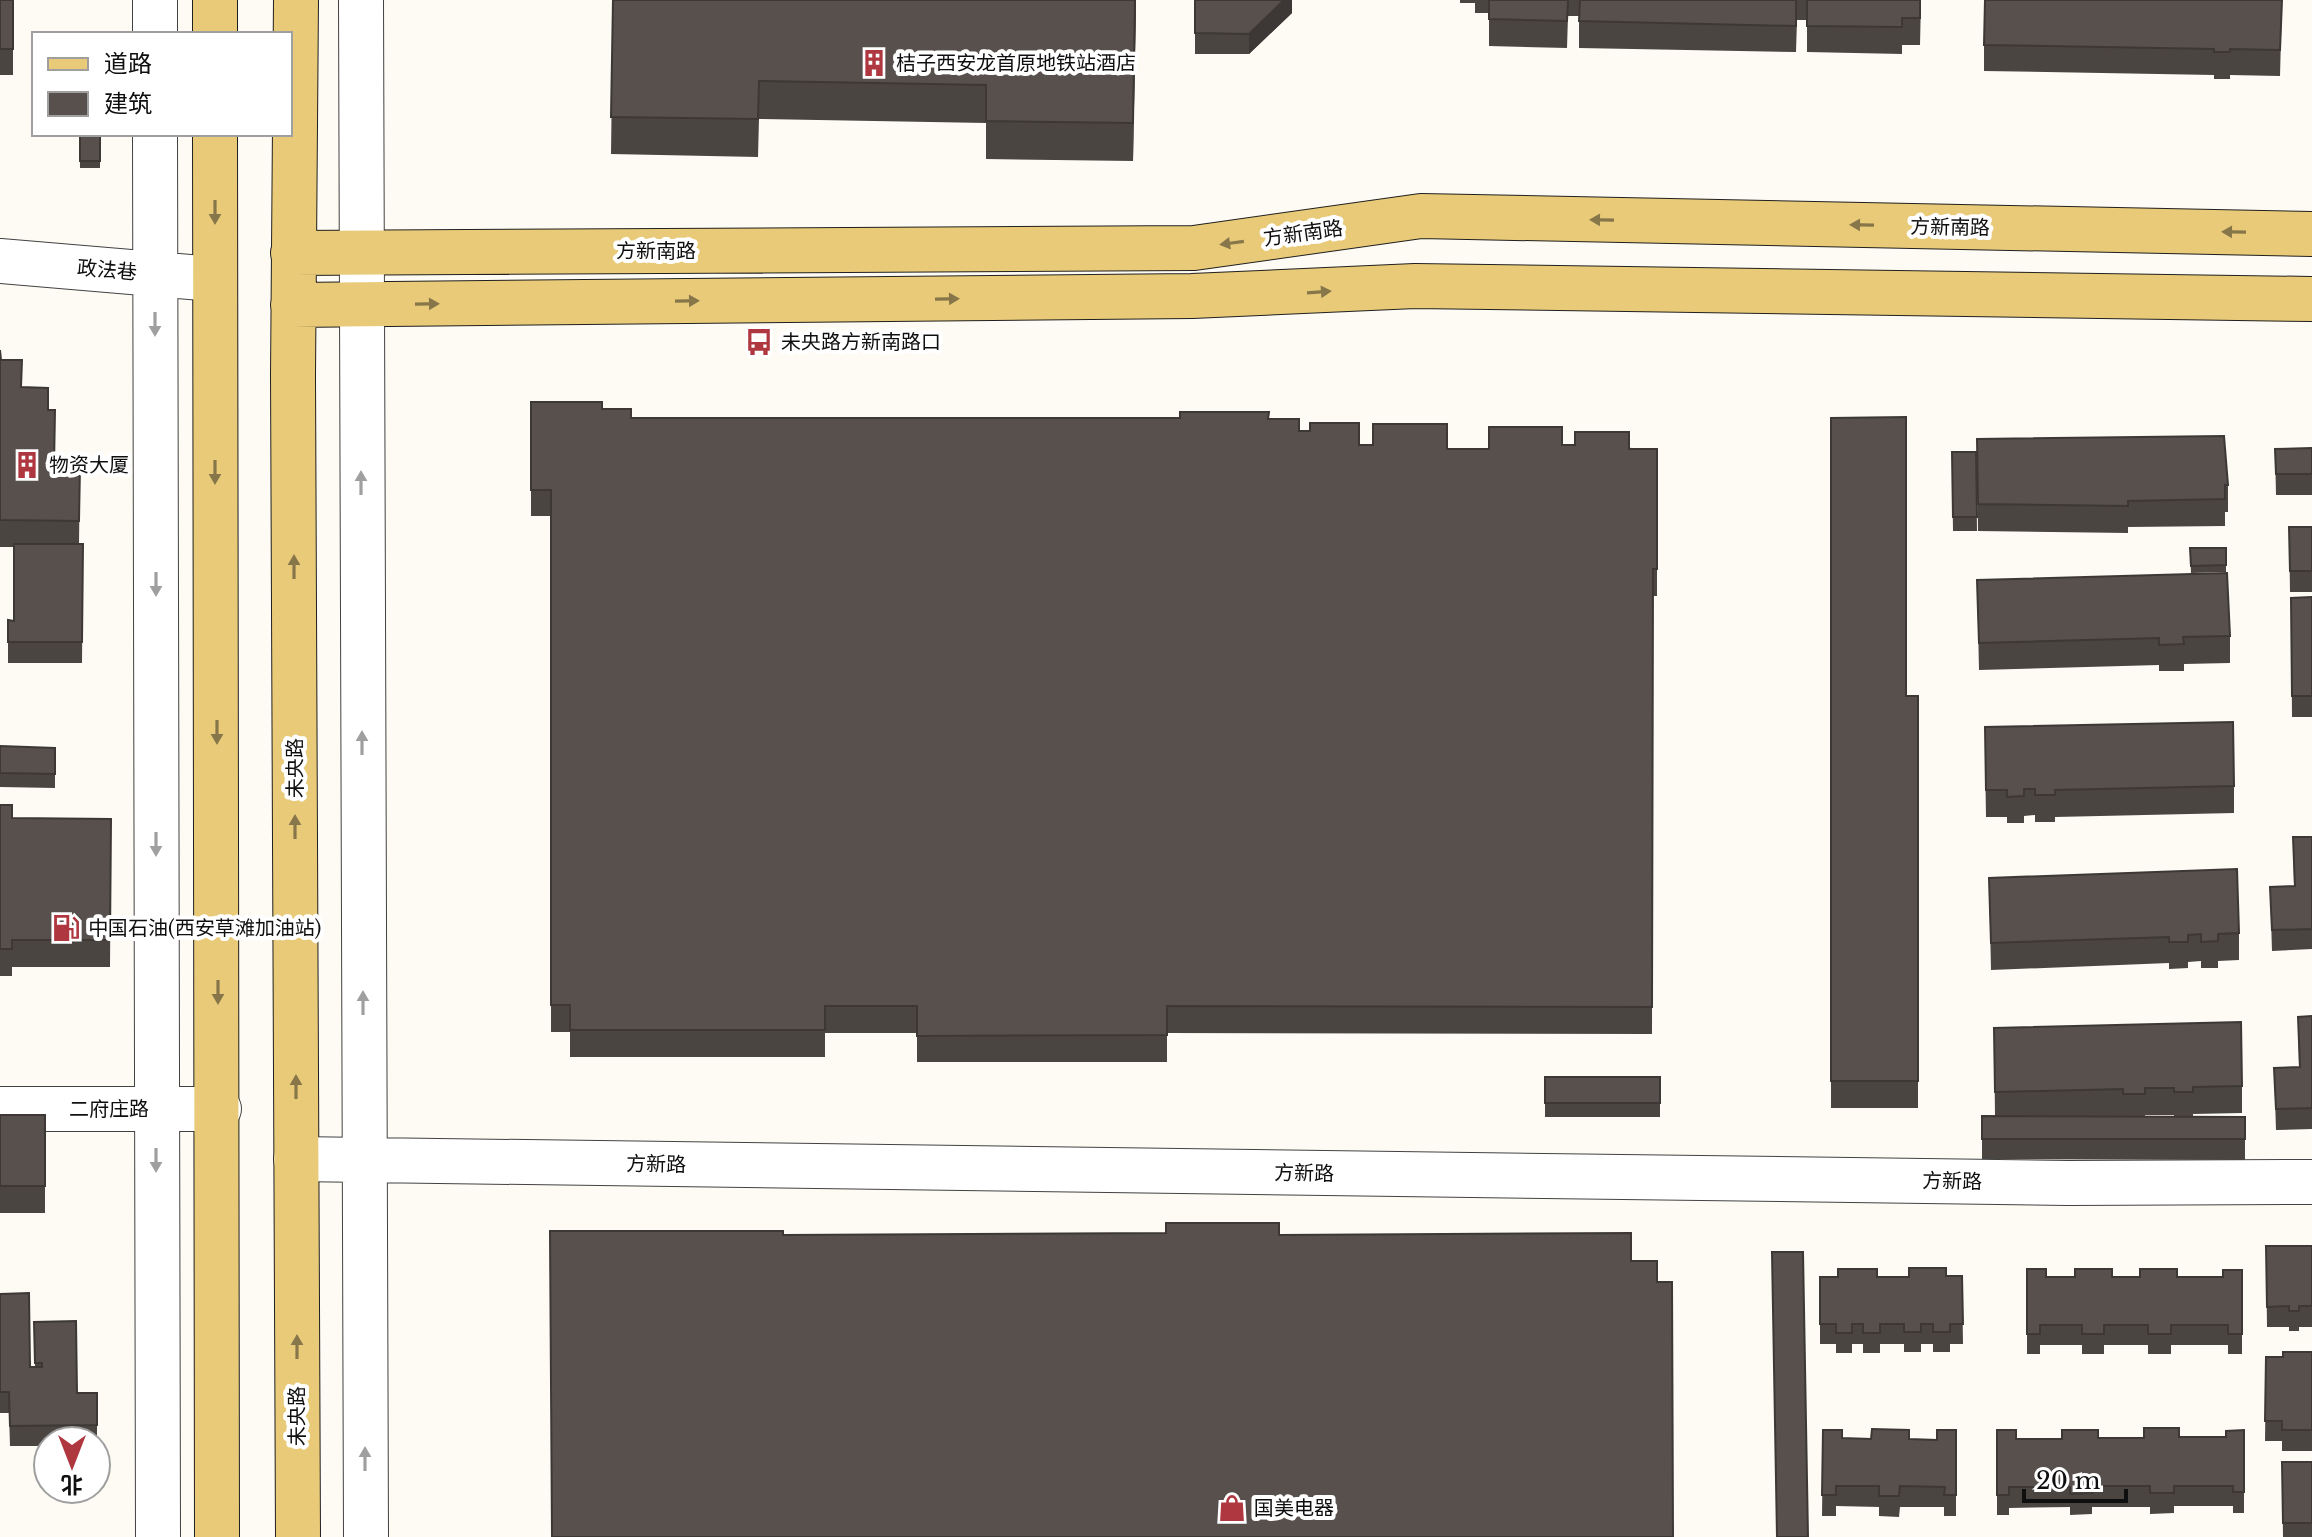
<svg xmlns="http://www.w3.org/2000/svg" width="2312" height="1537" viewBox="0 0 2312 1537" font-family="'Libre Baskerville','Noto Sans SC',serif">
	<rect width="100%" height="100%" fill="#fdfbf3"/>
	<g fill="none" stroke-linecap="round" stroke-linejoin="round">
		<g stroke="#424242" stroke-width="46">
			<path id="minor" d="M155,0V34
				M361,0L366,1537
				M155,134L158,1537
				M0,261L214,279
				M0,1109H219
				M296,1159L2068,1183L2312,1182"/>
		</g>
		<g stroke="#202020" stroke-width="46">
			<path id="major" d="M296,0L293,376L298,1537
				M215,34V0
				M215,134L217,1537
				M293,253L1194,248L1421,216L2312,234
				M293,305L1192,296L1415,286L2312,299"/>
		</g>
		<use href="#minor" stroke="#fff" stroke-width="44"/>
		<use href="#major" stroke="#e8ca78" stroke-width="44"/>
	</g>
	<path fill="#4b4542" fill-rule="evenodd" d="M0,0H13V75H0Z
		M613,0H1136L1133,161L986,159V123L759,119L758,157L611,154Z
		M1195,0H1292V13L1249,54H1195Z
		M1460,0H1921L1920,45H1902V54L1807,52V20H1797L1796,52L1579,48V16H1568L1567,48L1489,46V13H1475V3H1460Z
		M2282,0L2280,76L2230,75V79H2214V75L1984,71V45Z
		M80,136H100V168H80Z
		M0,350L1,360L22,387L48,410L55,466H80L79,544H83L82,663H8V620L14,621V547H0Z
		M531,402L602,409L631,418L1269,419L1299,431L1359,445L1447,449H1489L1562,445L1657,449V596H1653L1652,1034L1167,1033V1062H917V1033H825V1057H570V1032H551V516H531Z
		M1831,418L1906,696H1918V1108H1831Z
		M1977,439L2228,485V512H2225V526L2128,527V533L1978,531Z
		M2312,448V495H2276L2275,449Z
		M1952,452H1976L1977,531H1953Z
		M2289,527H2312V592H2290Z
		M2190,548H2226V572L2191,573Z
		M1977,580L2230,636V663L2184,664V671H2159V665L1979,670Z
		M2312,597V717H2292L2291,598Z
		M0,746L55,748V788L0,787Z
		M1985,754L2234,786V813L2055,817V822H2035V815L2024,816V823H2007V817H1986Z
		M0,805L12,818L111,819L110,967H12V976H0Z
		M2293,837H2312V949L2272,951L2270,887L2294,886Z
		M1989,878L2239,933V960L2218,961V968H2201V961L2188,962V968L2169,969V963L1991,970Z
		M2312,1016V1129L2276,1130L2274,1068L2299,1067L2298,1017Z
		M1994,1028L2242,1086V1113L2193,1114V1117H2245V1160L1982,1159V1116H1995ZM2145,1115H2174V1117H2145ZM2123,1116V1117H2080Z
		M1545,1077H1660V1117H1545Z
		M0,1115H45V1213H0Z
		M2266,1246H2312V1327H2299V1331H2289V1327H2267Z
		M2027,1269L2046,1277H2223L2242,1270V1354H2228V1345H2171V1354H2148V1345H2104V1354H2082V1345H2040V1354H2027Z
		M1962,1276L1963,1344H1950V1352H1933V1344H1921V1352H1904V1344H1880V1353H1863V1344H1852V1353H1836V1344H1820V1277Z
		M0,1294L30,1367H35L34,1322L77,1393H97V1446L96,1441H48V1446H10L9,1413H0Z
		M2312,1352V1451H2282V1441H2265L2266,1357H2283Z
		M1823,1430L1842,1438L1937,1440L1956,1430V1516H1944V1507H1900L1899,1517L1879,1516V1507L1836,1506V1516H1822Z
		M1997,1430L2016,1439L2226,1437L2244,1430V1513H2233V1506H2174V1513L2150,1514V1507H2092V1514L2070,1515V1507L2009,1508V1515H1997Z
		M2282,1462H2312V1537H2283Z"/>
	<path fill="#3d3836" d="M1135,0H1136L1133,161V123Z
		M1284,0H1292V13L1249,54V34Z"/>
	<path fill="#57504d" stroke="#3d3836" stroke-width="2" d="M0,0H13V49H0Z
		M613,0H1135L1133,123L986,121V85L759,81L758,119L611,117Z
		M1195,0H1284L1249,34L1195,33Z
		M1489,0H1568L1567,21L1489,19Z
		M1580,0H1796V26L1579,21Z
		M1807,0H1920V18H1902V27L1807,26Z
		M1985,0H2282L2280,50L2230,49V52H2214V49L1984,45Z
		M80,136H100V161H80Z
		M0,350L1,360H22L21,387L48,388V410H55L54,466H80L79,521L0,520Z
		M531,402H602V409H631V418H1180V412H1269L1268,419H1299V431H1310V423H1359V445H1373V424H1447V449H1489V427H1562V445H1575V432H1629V449H1657V569H1653L1652,1007L1167,1006V1035L917,1036V1006H825V1030H570V1005H551V490H531Z
		M1906,417V696H1918V1081H1831V418Z
		M2224,436L2228,485H2225V499L2128,501V506L1978,504L1977,439Z
		M2312,448V474H2276L2275,449Z
		M1952,452H1976L1977,517H1953Z
		M2289,527H2312V571H2290Z
		M14,544H83L82,642H8V620L14,621Z
		M2190,548H2226V565L2191,566Z
		M2227,573L2230,636L2183,637L2184,644L2159,645V638L1979,643L1977,580Z
		M2312,597V696H2292L2291,598Z
		M2233,722L2234,786L2055,790V795H2035V789H2024V796L2007,797V790H1986L1985,727Z
		M0,746L55,748V774L0,773Z
		M0,805H12V818L111,819L110,940H12V949H0Z
		M2293,837H2312V929L2272,930L2270,887L2295,886Z
		M2237,869L2239,933L2218,934V941L2201,942V934L2188,935V942H2169V937L1991,943L1989,878Z
		M2312,1016V1108L2276,1109L2274,1068L2300,1067L2298,1017Z
		M2241,1022L2242,1086L2193,1087V1092H2174V1088H2145V1094H2123V1089L1995,1092L1994,1028Z
		M1545,1077H1660V1103H1545Z
		M0,1115H45V1186H0Z
		M1982,1116L2245,1117V1139H1982Z
		M1166,1223H1279V1235L1631,1233V1261H1657V1282H1672L1673,1537H552L550,1231H783V1235L1166,1233Z
		M2266,1246H2312V1306H2299V1311H2289V1306L2267,1307Z
		M1772,1252H1803L1808,1537H1777Z
		M1909,1268H1946V1276H1962L1963,1324H1950V1332H1933V1324H1921V1332H1904V1324H1880V1333H1863V1324H1852V1333H1836V1324H1820V1277H1838V1269H1877V1277H1909Z
		M2027,1269H2046V1277H2075V1269H2112V1277H2140V1269H2177V1277H2223V1270H2242V1334H2228V1325H2171V1334H2148V1325H2104V1334H2082V1325H2040V1334H2027Z
		M29,1293L30,1367H42V1363H35L34,1322L76,1321L77,1393H97V1425L10,1426L9,1392H0V1294Z
		M2283,1352H2312V1430H2282V1421H2265L2266,1357H2283Z
		M2144,1428H2179V1437H2226V1431L2244,1430V1492H2233V1486H2174V1493H2150V1486H2091L2092,1493L2070,1494V1487H2009V1495H1997V1430H2016V1439H2062V1430H2098V1438H2144Z
		M1872,1429L1909,1430V1439L1937,1440V1430H1956V1495H1944L1945,1487L1900,1486L1899,1496H1879V1486H1836V1495H1822L1823,1430H1842V1438L1871,1439Z
		M2282,1462H2312V1523H2283Z"/>
	<defs><path id="oneway-solid" d="M-6-.8H1V-3.2L6.5 0L1 3.2V.8H-6Z" transform="scale(2)"/></defs>
	<g fill="#867649">
		<use href="#oneway-solid" transform="translate(215 212) rotate(90)"/>
		<use href="#oneway-solid" transform="translate(1602 220) rotate(-179)"/>
		<use href="#oneway-solid" transform="translate(1862 225) rotate(-179)"/>
		<use href="#oneway-solid" transform="translate(2234 232) rotate(-179)"/>
		<use href="#oneway-solid" transform="translate(1232 243) rotate(172)"/>
		<use href="#oneway-solid" transform="translate(1319 292) rotate(-4)"/>
		<use href="#oneway-solid" transform="translate(947 299) rotate(-1)"/>
		<use href="#oneway-solid" transform="translate(687 301) rotate(-1)"/>
		<use href="#oneway-solid" transform="translate(427 304) rotate(-1)"/>
		<use href="#oneway-solid" transform="translate(215 472) rotate(90)"/>
		<use href="#oneway-solid" transform="translate(294 567) rotate(-90)"/>
		<use href="#oneway-solid" transform="translate(217 732) rotate(90)"/>
		<use href="#oneway-solid" transform="translate(295 827) rotate(-90)"/>
		<use href="#oneway-solid" transform="translate(218 992) rotate(90)"/>
		<use href="#oneway-solid" transform="translate(296 1087) rotate(-90)"/>
		<use href="#oneway-solid" transform="translate(297 1347) rotate(-90)"/>
	</g>
	<g fill="#9f9f9f">
		<use href="#oneway-solid" transform="translate(155 324) rotate(90)"/>
		<use href="#oneway-solid" transform="translate(361 483) rotate(-90)"/>
		<use href="#oneway-solid" transform="translate(156 584) rotate(90)"/>
		<use href="#oneway-solid" transform="translate(362 743) rotate(-90)"/>
		<use href="#oneway-solid" transform="translate(156 844) rotate(90)"/>
		<use href="#oneway-solid" transform="translate(363 1003) rotate(-90)"/>
		<use href="#oneway-solid" transform="translate(156 1160) rotate(90)"/>
		<use href="#oneway-solid" transform="translate(365 1459) rotate(-90)"/>
	</g>
	<defs>
		<g id="building-bare" transform="scale(2.16)"><path d="M-4-6H4V6H1V3H-1V6H-4ZM-2.5-4.3h1.7v1.8h-1.7ZM.8-4.3h1.7v1.8H.8ZM-2.5-1h1.7V.8h-1.7ZM.8-1h1.7V.8H.8Z" fill="#af3740" stroke="#fff" stroke-width="2.5" paint-order="stroke"/></g>
		<g id="bus-bare" transform="scale(2.16)"><path d="M-5-6H5V4H4V6H2V4H-2V6H-4V4H-5ZM-3.5-4V0h7V-4ZM-3.5 1.2v1.5H-2V1.2ZM2 1.2v1.5H3.5V1.2Z" fill="#af3740" stroke="#fff" stroke-width="2.5" paint-order="stroke"/></g>
		<g id="fuel-bare" transform="scale(2.16)"><path d="M-5.5-6h7V0h2V4h1.3V-2.5L3-4.5l.8-.8L6-3V5H2.5V1h-1V6h-7ZM-4.2-4.7v3.2H.2V-4.7Z" fill="#af3740" stroke="#fff" stroke-width="2.5" paint-order="stroke"/></g>
		<g id="shop-bare" transform="scale(2.16)"><path d="M-5-2.5h2.3a2.7 3.5 0 0 1 5.4 0H5L5.5 6h-11ZM-1.5-2.5h3a1.5 2.3 0 0 0-3 0Z" fill="#af3740" stroke="#fff" stroke-width="2.5" paint-order="stroke"/></g>
	</defs>
	<g fill-rule="evenodd">
		<use href="#building-bare" x="874" y="63"/>
		<use href="#bus-bare" x="759" y="342"/>
		<use href="#building-bare" x="27" y="465"/>
		<use href="#fuel-bare" x="66" y="928"/>
		<use href="#shop-bare" x="1232" y="1508"/>
	</g>
	<g text-anchor="middle" stroke-width="8" stroke-linejoin="round" paint-order="stroke">
		<g font-size="20" fill="#0f0f0f" stroke="#fff" text-anchor="start">
			<text x="896" y="70">桔子西安龙首原地铁站酒店</text>
			<text x="781" y="349">未央路方新南路口</text>
			<text x="49" y="472">物资大厦</text>
			<text x="88" y="935">中国石油(西安草滩加油站)</text>
			<text x="1254" y="1515">国美电器</text>
		</g>
		<g font-size="20" fill="#0f0f0f" stroke="#fff">
			<text transform="translate(1950 227) rotate(1)" y="7">方新南路</text>
			<text transform="translate(1303 233) rotate(-8)" y="7">方新南路</text>
			<text x="656" y="258">方新南路</text>
			<text transform="translate(107 270) rotate(5)" y="7">政法巷</text>
			<text transform="translate(295 768) rotate(-90)" y="7">未央路</text>
			<text x="109" y="1116">二府庄路</text>
			<text transform="translate(656 1164) rotate(1)" y="7">方新路</text>
			<text transform="translate(1304 1173) rotate(1)" y="7">方新路</text>
			<text transform="translate(1952 1181) rotate(1)" y="7">方新路</text>
			<text transform="translate(297 1416) rotate(-90)" y="7">未央路</text>
		</g>
	</g>
	<rect x="32" y="32" width="260" height="104" fill="#ffffff" stroke="#9f9f9f" stroke-width="2"/>
	<rect x="48" y="58" width="40" height="12" fill="#e8ca78" stroke="#9f9f9f" stroke-width="2"/>
	<text x="104" y="72" font-size="24" fill="#0f0f0f">道路</text>
	<rect x="48" y="92" width="40" height="24" fill="#57504d" stroke="#9f9f9f" stroke-width="2"/>
	<text x="104" y="112" font-size="24" fill="#0f0f0f">建筑</text>
	<g transform="translate(72 1465) rotate(180)"><circle r="38" fill="#ffffff" stroke="#9f9f9f" stroke-width="2"/>
	<path d="M0-6L14 30L0 20L-14 30Z" fill="#af3740"/>
	<text y="-12" font-size="22" font-weight="bold" text-anchor="middle" fill="#0f0f0f">北</text>
	</g>
	<path d="M2024 1489v12h102v-12" fill="none" stroke="#0f0f0f" stroke-width="4"/>
	<text x="2036" y="1489" font-size="24" fill="#0f0f0f" stroke="#ffffff" stroke-width="6" paint-order="stroke">20 m</text>
</svg>
